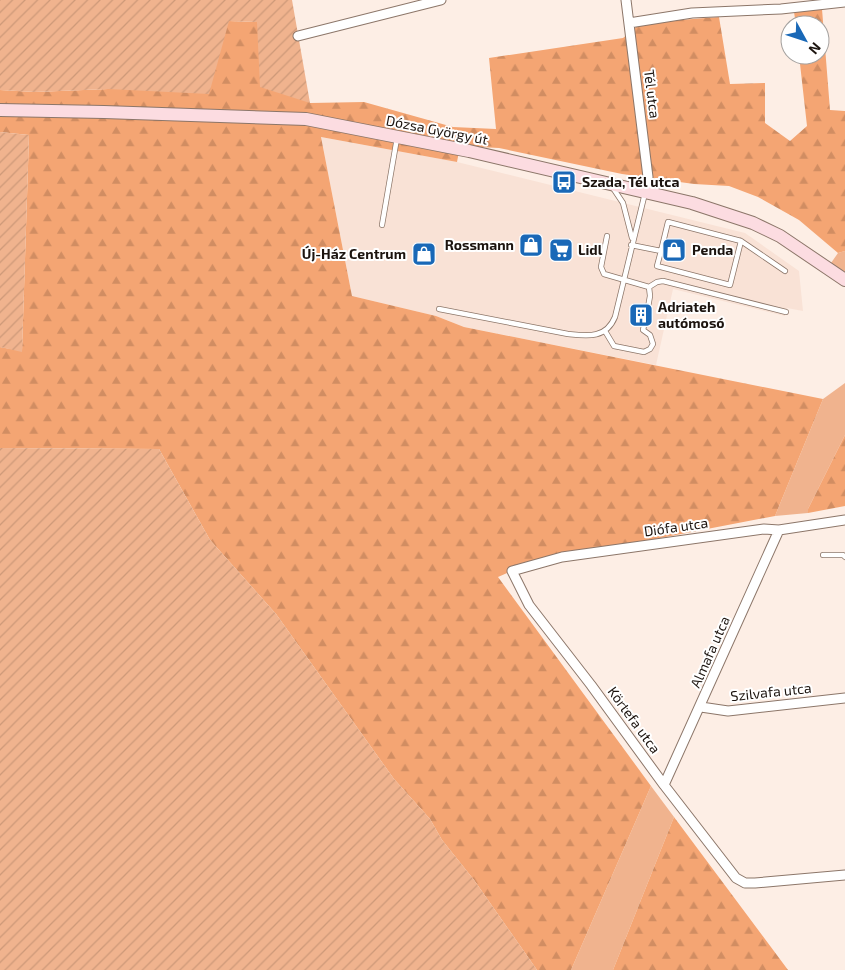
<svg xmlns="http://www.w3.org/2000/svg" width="845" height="970" viewBox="0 0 845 970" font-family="'Exo 2',sans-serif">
	<defs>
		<pattern id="forest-firs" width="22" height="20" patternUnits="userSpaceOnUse" patternTransform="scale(1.25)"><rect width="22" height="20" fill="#f4a573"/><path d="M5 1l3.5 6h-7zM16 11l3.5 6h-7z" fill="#d18d62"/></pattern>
		<pattern id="garden-furrows" width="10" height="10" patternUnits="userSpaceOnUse" patternTransform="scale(1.25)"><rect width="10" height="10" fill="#f0b38e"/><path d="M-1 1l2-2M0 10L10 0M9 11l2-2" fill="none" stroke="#cd9979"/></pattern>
	</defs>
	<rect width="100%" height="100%" fill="#fdeee5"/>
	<path fill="#f9e2d6" d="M321,137L457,162L745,233L799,271L803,311L787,308L785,316L673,289L656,365L464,327L436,316L352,296Z"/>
	<path fill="#f0b38e" d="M845,251V273L831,263L838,253Z
		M845,383V435L808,509V513L775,516L823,399Z
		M651,786L674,817L613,970H571Z"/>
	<path fill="url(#forest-firs)" d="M822,9L830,110L845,111V251L838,253L799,220L758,197L729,186L694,184L622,174L499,148L460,146L457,162L321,137L352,296L436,316L464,327L823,399L775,516L562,557L512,571L498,577L651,786L571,970H537L474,880L442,840L430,819L394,779L276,614L210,540L159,449L0,448V347L22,351L29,135L0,132V90L35,92L108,89L229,21L257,22L310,103L364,102L453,127L496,129L489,58L623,38L641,23L719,17L730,84L765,83V123L790,141L807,126L799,55H820V25H796L794,12Z
		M845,435V506L808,513V509Z
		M674,817L788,970H613Z"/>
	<path fill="url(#garden-furrows)" d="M0,0H292L310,103L260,87L257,22L229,21L209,94L108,89L35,92L0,90Z
		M0,132L29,135L22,352L0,347Z
		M0,448L159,449L210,540L276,614L394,779L430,819L442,840L474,880L537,970H0Z"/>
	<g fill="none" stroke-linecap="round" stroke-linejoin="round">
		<g stroke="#8c7669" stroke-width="6">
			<path id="lane" d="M613,188L623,203L632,238
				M382,225L397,138
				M607,236L601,267L604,274L649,287
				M741,241L785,271
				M631,245L661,251L657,266L730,285L741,241L668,222L661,251
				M649,287L657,282L663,281L786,312
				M439,309L568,334C587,336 606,339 615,317L645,193
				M647,313L650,296L649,287
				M605,331L614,346L644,352L650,349L653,344L650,335L643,330L645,321
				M823,555H843L845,557"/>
		</g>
		<g stroke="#8c7669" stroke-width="11">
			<path id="street" d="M626,0L648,177L645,191
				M629,23L692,13L781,9L845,2
				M298,36L441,0
				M845,520L779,530L764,529L562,557L512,571L529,605L591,685L664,785L736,878L745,883H755L845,875
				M701,707L728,711L845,698
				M664,785L779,530"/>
		</g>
		<g stroke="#8c7669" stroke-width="14">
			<path id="secondary" d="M0,110L104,112L306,119L469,151L692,203L753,223L780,236L845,280"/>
		</g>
		<use href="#lane" stroke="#fff" stroke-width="4.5"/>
		<use href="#street" stroke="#fff" stroke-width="9"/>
		<use href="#secondary" stroke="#fcdce1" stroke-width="12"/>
	</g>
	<defs>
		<g id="bus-square" transform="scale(1.25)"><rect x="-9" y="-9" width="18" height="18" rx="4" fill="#1968b7" stroke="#fff"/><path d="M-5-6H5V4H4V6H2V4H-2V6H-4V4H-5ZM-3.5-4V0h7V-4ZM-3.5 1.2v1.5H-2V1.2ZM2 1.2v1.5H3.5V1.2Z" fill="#fff"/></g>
		<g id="shop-square" transform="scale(1.25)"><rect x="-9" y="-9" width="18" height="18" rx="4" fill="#1968b7" stroke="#fff"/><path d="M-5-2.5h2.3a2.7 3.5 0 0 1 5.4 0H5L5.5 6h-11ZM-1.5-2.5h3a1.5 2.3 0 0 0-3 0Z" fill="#fff"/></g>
		<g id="supermarket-square" transform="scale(1.25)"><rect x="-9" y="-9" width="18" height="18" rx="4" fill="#1968b7" stroke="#fff"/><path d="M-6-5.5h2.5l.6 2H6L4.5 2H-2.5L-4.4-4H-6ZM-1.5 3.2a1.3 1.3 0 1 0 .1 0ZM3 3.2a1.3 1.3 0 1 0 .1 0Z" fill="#fff"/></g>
		<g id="building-square" transform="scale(1.25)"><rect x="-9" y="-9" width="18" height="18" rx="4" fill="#1968b7" stroke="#fff"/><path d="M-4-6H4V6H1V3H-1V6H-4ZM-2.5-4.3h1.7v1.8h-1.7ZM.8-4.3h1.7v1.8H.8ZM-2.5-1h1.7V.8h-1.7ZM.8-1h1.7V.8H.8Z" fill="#fff"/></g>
	</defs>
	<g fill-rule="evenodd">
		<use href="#bus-square" x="564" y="182"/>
		<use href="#shop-square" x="531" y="245"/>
		<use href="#supermarket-square" x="561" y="250"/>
		<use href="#shop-square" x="674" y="250"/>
		<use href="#shop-square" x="424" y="254"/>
		<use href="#building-square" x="641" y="315"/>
	</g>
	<g text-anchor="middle" stroke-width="4" stroke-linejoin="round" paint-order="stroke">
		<g font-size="14" fill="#1c140f" stroke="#fff">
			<text transform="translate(652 94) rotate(83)" y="5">Tél utca</text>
			<text transform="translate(437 130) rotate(11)" y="5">Dózsa György út</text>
			<text transform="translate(676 527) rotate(-8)" y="5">Diófa utca</text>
			<text transform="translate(710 652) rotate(-66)" y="5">Almafa utca</text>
			<text transform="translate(771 692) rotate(-6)" y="5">Szilvafa utca</text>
			<text transform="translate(634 720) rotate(54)" y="5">Körtefa utca</text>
		</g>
		<g font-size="14" font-weight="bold" fill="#1c140f" stroke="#fff" text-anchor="start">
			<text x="582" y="187">Szada, Tél utca</text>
			<text x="514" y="250" text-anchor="end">Rossmann</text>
			<text x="578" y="255">Lidl</text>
			<text x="692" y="255">Penda</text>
			<text x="406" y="259" text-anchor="end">Új-Ház Centrum</text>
			<text x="658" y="312">Adriateh<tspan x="658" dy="16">autómosó</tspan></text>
		</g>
	</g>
	<g transform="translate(805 40) rotate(130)"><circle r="24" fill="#ffffff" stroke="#a4a19f"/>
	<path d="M0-4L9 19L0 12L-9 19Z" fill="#1968b7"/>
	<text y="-8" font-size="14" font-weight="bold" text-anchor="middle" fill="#1c140f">N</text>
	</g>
</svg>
